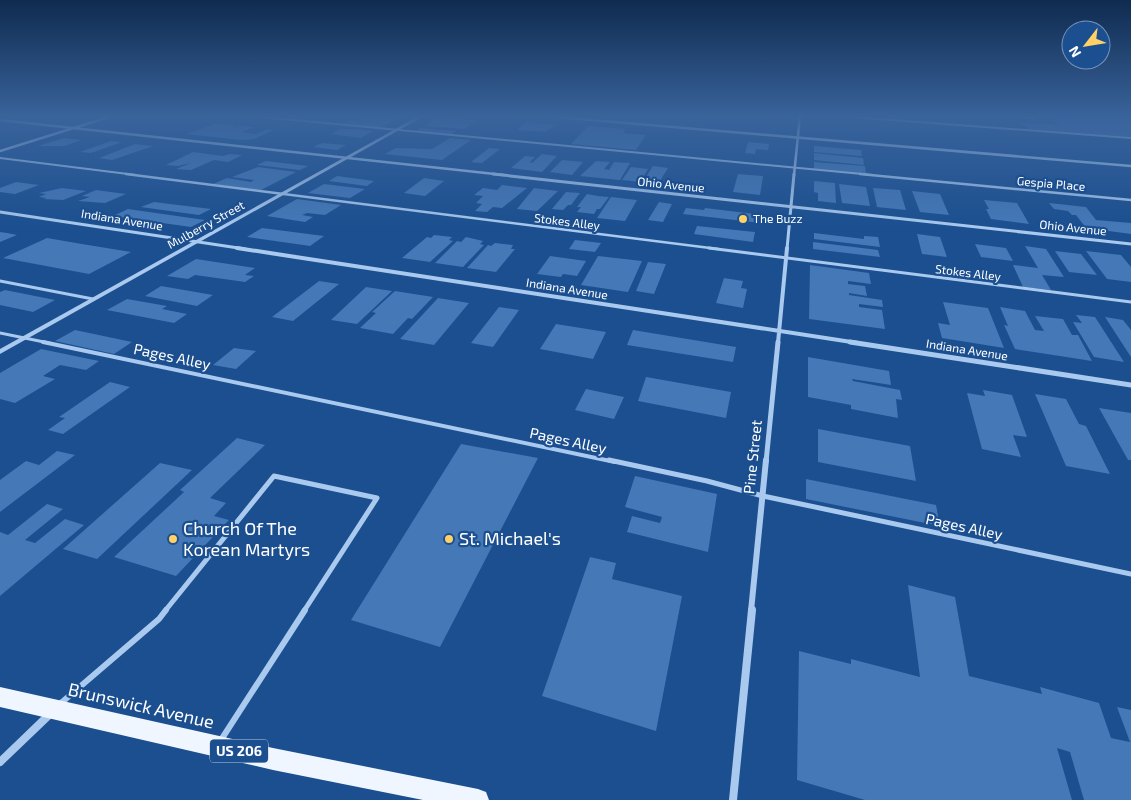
<svg xmlns="http://www.w3.org/2000/svg" width="1131" height="800" viewBox="0 0 1131 800" font-family="'Exo 2',sans-serif">
	<rect width="100%" height="100%" fill="#1b4f8f"/>
	<path fill="#4478b7" d="M363,116L378,117L402,116L380,128L342,124L351,120L371,121L357,119Z
		M1050,116L1131,118V137L1028,129L1019,122L1058,125Z
		M439,117L476,120L473,123L455,122L471,124L464,129L424,126Z
		M526,122L555,125L546,132L517,130Z
		M215,124L237,126L227,130L242,126L254,127L242,132L256,134L267,129L274,130L254,139L242,140L186,134Z
		M588,126L626,129L623,133L646,135L636,150L571,144Z
		M421,128L456,131L451,134L416,131Z
		M340,129H356L373,131L361,138L331,134Z
		M64,138L82,140L64,146H38Z
		M450,138L471,140L442,160L385,154L396,148L432,149Z
		M111,141L122,142L91,153L80,152Z
		M748,142L769,144L768,150L756,149L755,154L745,153Z
		M322,143L346,145L337,150L313,147Z
		M135,144L153,146L112,160L99,158Z
		M814,146L861,150L862,156L814,152Z
		M489,148L500,149L482,163L471,162Z
		M193,152L223,156L229,154L242,155L228,162L214,160L191,170L176,169L191,163L178,166L166,165Z
		M814,153L863,158L864,165L814,160Z
		M542,154L557,156L542,172L511,168L525,156L535,157L530,162L532,163Z
		M562,160L573,161L583,162L572,175L550,172Z
		M266,161L308,166L300,170L257,165Z
		M596,161L610,162L604,169L609,170L614,162L630,163L620,180L580,176Z
		M814,162L865,166L866,174L814,169Z
		M653,166L668,168L658,184L642,183Z
		M258,167L296,172L261,190L213,184L227,178L251,182L254,180L232,177Z
		M631,167L648,169L640,182L622,180Z
		M738,174L763,176L760,195L733,192Z
		M337,176L374,181L367,186L329,181Z
		M424,178L444,181L425,196L404,193Z
		M814,181L835,183L836,203L818,201V193L814,192Z
		M16,182L39,185L15,194L0,192V188Z
		M324,184L365,189L350,198L308,193Z
		M839,184L866,187L870,206L842,203Z
		M502,185L527,188L502,208L493,207L487,212L475,211L482,204L476,203L483,196L474,195L483,188L497,190Z
		M62,188L86,191L63,200L43,199L47,198L39,197L46,194L39,193Z
		M534,188L558,191L537,211L517,209Z
		M873,188L900,190L906,210L877,207Z
		M96,190L126,194L105,203L78,201L90,197L82,196Z
		M912,191L940,194L949,215L920,212Z
		M566,192L580,193L571,205H568L563,210L552,209Z
		M587,194L598,196L609,197L600,209H597L594,214L577,212L581,207H577Z
		M611,197L637,200L625,221L597,218Z
		M297,199L341,205L325,215L307,213L302,215L313,217L305,222L267,216Z
		M984,200L1017,203L1029,224L991,219L986,209H989Z
		M154,202L211,209L199,215L141,207Z
		M659,202L672,204L663,222L648,220Z
		M1049,203L1086,207L1096,220L1131,223V234L1086,228L1076,215H1072L1068,211L1054,209Z
		M686,208L704,210L705,208L763,215L761,223L683,214Z
		M128,209L205,220L191,227L113,216Z
		M697,226L755,232L753,242L694,234Z
		M262,228L324,236L310,246L247,237Z
		M0,232L7,233L17,235L0,242Z
		M814,233L864,239V236L878,237L880,247L814,239Z
		M917,234L940,237L947,257L922,254Z
		M434,235L452,237L449,240L453,241L430,262L402,258L427,237L431,238Z
		M466,237L483,241L480,244L484,245L463,267L435,263L457,241L461,242Z
		M47,238L82,244L131,252L89,274L3,258Z
		M575,240L601,243L595,252L569,249Z
		M813,242L878,250L880,257L813,249Z
		M495,243L513,245L511,249H515L496,272L467,268L488,245L491,246Z
		M975,244L1006,248L1013,261L981,257Z
		M1025,246L1046,249L1064,277L1042,275L1051,290L1023,287L1013,265L1038,268Z
		M1055,251L1081,254L1097,275L1069,272Z
		M1086,251L1121,255L1131,267V282L1107,279Z
		M550,256L586,261L577,276L563,274L561,277L537,274Z
		M598,256L642,261L628,292L581,285Z
		M196,259L255,268L245,275L254,276L245,282L195,275L188,279L167,276Z
		M648,262L666,264L654,294L636,291Z
		M810,265L869,273L871,284L848,281V284L865,286L867,296L849,293V295L882,300L883,307L859,304V307L882,310L885,329L809,319Z
		M724,278L743,281L741,288L747,289L743,308L716,303Z
		M319,281L339,284L293,321L272,317Z
		M161,286L213,295L197,306L145,296Z
		M366,287L392,291L357,324L331,320Z
		M5,290L55,300L33,312L0,305V292Z
		M395,291L433,297L412,319L408,318L393,334L360,328L376,313L372,312Z
		M438,298L469,303L434,345L400,339Z
		M127,299L167,306L162,309L187,314L174,323L107,310Z
		M943,302L988,308L1004,348L942,338L938,323L950,325Z
		M499,307L519,310L493,347L471,343Z
		M1000,307L1025,311L1035,330L1044,331L1035,316L1063,319L1072,335H1078L1092,361L1015,349L1004,325L1008,326Z
		M1076,315L1095,317L1124,362L1094,357L1073,322L1082,323Z
		M1105,317L1123,320L1131,330V357Z
		M556,324L606,332L593,359L540,349Z
		M75,330L132,342L114,354L55,341Z
		M633,330L736,347L733,362L627,345Z
		M234,348L256,351L236,369L213,365Z
		M41,349L99,361L86,370L60,365L43,376L55,379L15,403L0,399V373Z
		M808,357L889,371L891,385L852,379L853,381L900,390L902,400L896,399L898,418L851,409V405L808,397Z
		M646,377L731,392L726,418L638,401Z
		M110,382L130,387L63,434L48,430L65,418L59,417Z
		M586,389L624,397L614,419L575,410Z
		M983,390L1012,395L1027,437L1013,435L1021,457L982,449L967,393L985,396Z
		M1035,394L1066,399L1079,424L1086,426L1110,474L1066,466Z
		M1099,408L1131,413V460H1128Z
		M818,429L910,446L916,481L818,462Z
		M237,438L265,445L210,498L226,503L214,516L229,520L176,576L114,557L184,492L180,490Z
		M461,444L538,458L440,647L351,620Z
		M57,451L75,455L0,512V480L26,461L39,465Z
		M160,463L192,470L97,559L63,549Z
		M635,476L717,494L708,552L627,532L632,516L660,523L662,517L625,507Z
		M806,479L936,505L940,526L806,499Z
		M47,504L63,509L25,540L35,543L65,519L84,525L0,596V532L8,535Z
		M590,557L616,563L612,579L682,596L656,731L542,696Z
		M908,585L955,597L969,676L1042,694L1040,687L1099,703L1111,738L1130,742L1117,707L1131,710V800H1084L1070,752L1057,748L1072,800H865L797,780L799,651L851,664V659L920,677Z"/>
	<g fill="none" stroke-linecap="round" stroke-linejoin="round">
		<path stroke="#a9c9ee" stroke-width="2" d="M252,116L873,175
			M838,116L1131,138
			M1006,116L1034,118L1039,116
			M0,158L136,175"/>
		<path stroke="#a9c9ee" stroke-width="2.5" d="M126,174L718,249
			M860,174L1131,200"/>
		<path stroke="#a9c9ee" stroke-width="3" d="M709,248L1131,302
			M0,281L93,299
			M0,333L49,343"/>
		<path stroke="#a9c9ee" stroke-width="4" d="M43,342L615,462"/>
		<path stroke="#a9c9ee" stroke-width="5" d="M609,460L707,481L763,496L1131,574
			M165,611L274,476L377,498L304,611"/>
		<path stroke="#a9c9ee" stroke-width="6" d="M61,703L159,619L166,610
			M221,740L305,610"/>
		<path stroke="#a9c9ee" stroke-width="2.5" d="M544,116L1131,166
			M0,120L504,175
			M0,151L112,116
			M794,175L800,116"/>
		<path stroke="#a9c9ee" stroke-width="3" d="M493,174L1131,244
			M0,212L245,249
			M787,249L794,174"/>
		<path stroke="#a9c9ee" stroke-width="4" d="M237,248L858,343
			M778,343L787,248"/>
		<path stroke="#a9c9ee" stroke-width="5" d="M850,342L1131,385
			M766,462L778,342"/>
		<path stroke="#a9c9ee" stroke-width="6" d="M751,611L766,460"/>
		<path stroke="#a9c9ee" stroke-width="8" d="M0,762L50,714
			M733,800L752,610"/>
		<path fill="#a9c9ee" fill-rule="evenodd" d="M419,116H424L0,354V349Z"/>
		<path fill="#f0f6ff" fill-rule="evenodd" d="M0,687L273,748L478,789L486,792L489,800H423L273,770L0,707Z"/>
	</g>
	<linearGradient id="sky" x2="0" y2="1"><stop stop-color="#0f2b4f"/><stop offset="0.51" stop-color="#39639b"/><stop offset="1" stop-color="#39639b" stop-opacity="0"/></linearGradient>
	<rect width="1131" height="228" fill="url(#sky)"/>
	<g fill="#ffd166" stroke="#1b4f8f" stroke-width="2">
		<circle cx="743" cy="219" r="5"/>
		<circle cx="173" cy="539" r="5"/>
		<circle cx="449" cy="539" r="5"/>
	</g>
	<g text-anchor="middle" stroke-width="4.5" stroke-linejoin="round" paint-order="stroke">
		<g font-size="12" fill="#fff" stroke="#1b4f8f">
			<text transform="translate(1051 184) rotate(5)" y="4">Gespia Place</text>
			<text transform="translate(671 185) rotate(6)" y="4">Ohio Avenue</text>
			<text transform="translate(122 220) rotate(9)" y="4">Indiana Avenue</text>
			<text transform="translate(567 222) rotate(7)" y="4">Stokes Alley</text>
			<text transform="translate(206 225) rotate(-29)" y="4">Mulberry Street</text>
			<text transform="translate(1073 228) rotate(6)" y="4">Ohio Avenue</text>
			<text transform="translate(968 273) rotate(7)" y="4">Stokes Alley</text>
			<text transform="translate(567 289) rotate(9)" y="4">Indiana Avenue</text>
			<text transform="translate(967 350) rotate(9)" y="4">Indiana Avenue</text>
		</g>
		<g font-size="12" fill="#fff" stroke="#1b4f8f" text-anchor="start">
			<text x="753" y="223">The Buzz</text>
		</g>
		<rect fill="#1b4f8f" stroke="#bbcadd" stroke-width="1" x="210" y="739.5" width="58" height="23" rx="4"/>
		<g font-size="14" font-weight="bold" fill="#fff">
			<text x="239" y="756">US 206</text>
		</g>
		<g font-size="15" fill="#fff" stroke="#1b4f8f">
			<text transform="translate(172 357) rotate(12)" y="5">Pages Alley</text>
			<text transform="translate(568 441) rotate(12)" y="5">Pages Alley</text>
			<text transform="translate(753 457) rotate(-84)" y="5">Pine Street</text>
			<text transform="translate(964 527) rotate(12)" y="5">Pages Alley</text>
		</g>
		<g font-size="18" fill="#fff" stroke="#1b4f8f" text-anchor="start">
			<text x="183" y="535">Church Of The<tspan x="183" dy="21">Korean Martyrs</tspan></text>
			<text x="459" y="545">St. Michael's</text>
		</g>
		<g font-size="18" fill="#fff" stroke="#1b4f8f">
			<text transform="translate(141 706) rotate(13)" y="6">Brunswick Avenue</text>
		</g>
	</g>
	<g transform="translate(1086 45) rotate(239)"><circle r="24" fill="#1b4f8f" stroke="#7695bc"/>
	<path d="M0-4L9 19L0 12L-9 19Z" fill="#ffd166"/>
	<text y="-8" font-size="14" font-weight="bold" text-anchor="middle" fill="#ffffff">N</text>
	</g>
</svg>
